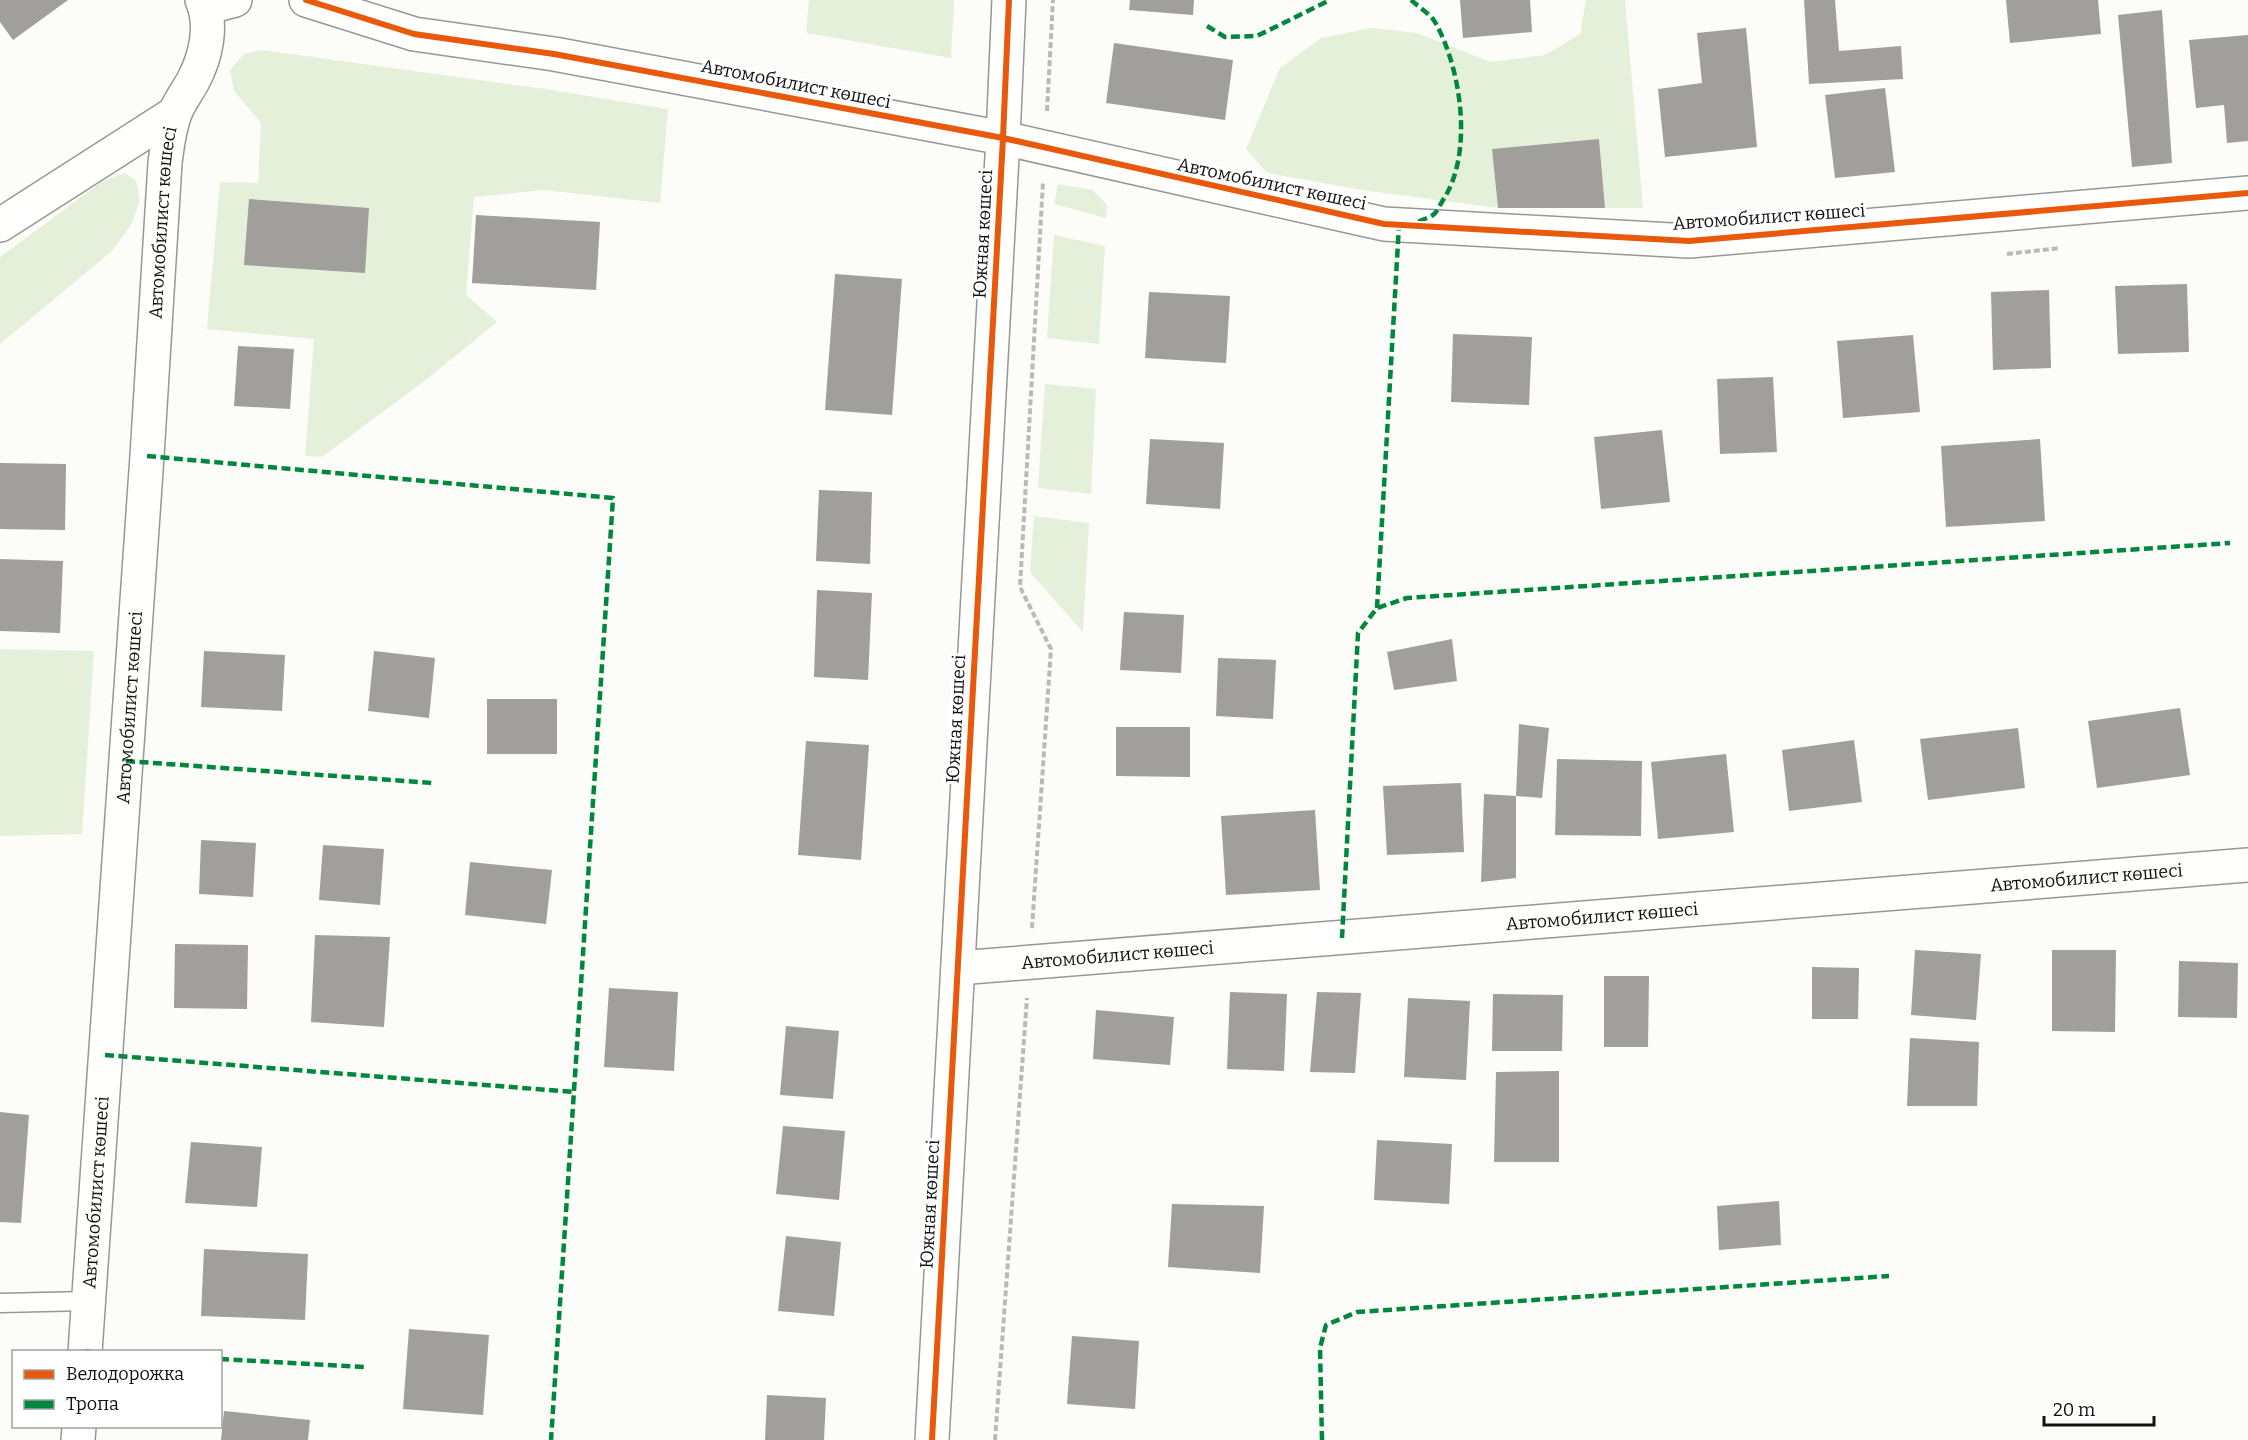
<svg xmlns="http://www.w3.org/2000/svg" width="2248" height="1440" viewBox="0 0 2248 1440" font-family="Bitter,serif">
	<rect width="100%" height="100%" fill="#fcfcf8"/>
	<path fill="#e5f0da" d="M809,0H954L951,58L806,33Z
		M1586,0H1625L1643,208H1605L1599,139L1492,149L1498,208L1362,190L1267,173L1246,149L1280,68L1321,38L1372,28L1417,33L1491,62L1545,55L1580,34Z
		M262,50L552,90L668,109L660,203L544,190L474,197L466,295L497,322L427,379L322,457L305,456L314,339L207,329L220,182L258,183L261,123L234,91L230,70L244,54Z
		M125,173L136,181L140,200L131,225L112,251L0,344V257L103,181Z
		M1058,184L1093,190L1107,205L1106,218L1054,204Z
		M1054,235L1105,246L1099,344L1047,338Z
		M1045,384L1096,389L1091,494L1038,488Z
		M1034,516L1089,523L1083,632L1030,572Z
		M0,649L94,651L82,834L0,836Z"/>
	<path fill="#a09f9c" d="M0,0H68L13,40L0,22Z
		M1130,0H1194L1193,15L1129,10Z
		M1460,0H1530L1532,32L1463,38Z
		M1804,0H1835L1839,51L1901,46L1903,79L1809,84Z
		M2006,0H2098L2101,34L2010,43Z
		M2162,10L2172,163L2132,167L2118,15Z
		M1746,28L1757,147L1665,157L1658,89L1702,83L1697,33Z
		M2248,35V141L2227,143L2224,105L2196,108L2189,40Z
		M1114,43L1233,60L1225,120L1106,103Z
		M1885,88L1895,172L1835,178L1825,95Z
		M1599,139L1605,208H1498L1492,149Z
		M249,199L369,208L365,273L244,265Z
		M476,215L600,222L596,290L472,283Z
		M835,274L902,279L892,415L825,410Z
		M2187,284L2189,352L2118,354L2115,286Z
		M2049,290L2051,368L1993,370L1991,292Z
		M1149,292L1230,296L1226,363L1145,358Z
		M1453,334L1532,337L1529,405L1451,402Z
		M1913,335L1920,412L1843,418L1837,341Z
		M238,346L294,349L290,409L234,406Z
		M1773,377L1777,452L1720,454L1717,379Z
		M1662,430L1670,502L1601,509L1594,437Z
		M1150,439L1224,443L1220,509L1146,504Z
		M2040,439L2045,521L1946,527L1941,446Z
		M0,463L66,464L65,530L0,529Z
		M819,490L872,492L870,564L816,561Z
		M0,559L63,561L60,633L0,631Z
		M817,590L872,593L868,680L814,677Z
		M1124,612L1184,615L1181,673L1120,670Z
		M1452,639L1457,681L1394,690L1387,652Z
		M204,651L285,655L282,711L201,707Z
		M374,651L435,658L429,718L368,711Z
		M1218,658L1276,660L1273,719L1216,716Z
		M487,699H557V754H487Z
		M2180,708L2190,775L2097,788L2088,721Z
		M1519,724L1549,728L1542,798L1516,796Z
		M1116,727H1190V777L1116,776Z
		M2018,728L2025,788L1928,800L1920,739Z
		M1854,740L1862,802L1789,811L1782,750Z
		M806,741L869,745L861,860L798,855Z
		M1726,754L1734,832L1658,839L1651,762Z
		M1557,759L1642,761L1641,836L1555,835Z
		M1461,783L1464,852L1387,855L1383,786Z
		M1484,794L1516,796V878L1481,882Z
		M1315,810L1320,890L1226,895L1221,816Z
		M201,840L256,843L253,897L199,894Z
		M323,845L384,849L380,905L319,900Z
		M470,862L552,870L546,924L465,915Z
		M315,935L390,937L384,1027L311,1022Z
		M175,944L248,945L247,1009L174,1008Z
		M1915,950L1981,954L1976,1020L1911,1015Z
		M2052,950H2116L2115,1032L2052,1031Z
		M2179,961L2238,963L2237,1018L2178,1017Z
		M1812,967L1859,968L1858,1019H1812Z
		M1604,976H1649L1648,1047H1604Z
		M609,988L678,992L674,1071L604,1067Z
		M1230,992L1287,994L1284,1071L1227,1069Z
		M1317,992L1361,993L1355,1073L1310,1072Z
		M1493,994L1563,995L1562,1051H1492Z
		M1408,998L1470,1001L1466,1080L1404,1077Z
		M1096,1010L1174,1017L1170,1065L1093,1059Z
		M786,1026L839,1031L833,1099L780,1095Z
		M1910,1038L1979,1042L1977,1106H1907Z
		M1559,1071V1162H1494L1496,1072Z
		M0,1112L29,1115L21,1223L0,1222Z
		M783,1126L845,1131L839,1200L776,1194Z
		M1377,1140L1452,1144L1449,1204L1374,1200Z
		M191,1142L262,1147L257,1207L185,1203Z
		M1779,1201L1781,1245L1719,1250L1717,1206Z
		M1172,1204L1264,1206L1260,1273L1168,1267Z
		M786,1236L841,1242L834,1316L778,1311Z
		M204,1249L308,1254L305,1320L201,1316Z
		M409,1329L489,1335L483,1415L403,1409Z
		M1072,1336L1139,1341L1135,1409L1067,1404Z
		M767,1395L826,1398L824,1440H765Z
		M224,1411L310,1420L308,1440H221Z"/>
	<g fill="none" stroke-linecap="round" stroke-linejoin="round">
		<g stroke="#979795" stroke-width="21">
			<path id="service" d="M0,1303L88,1301"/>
		</g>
		<g stroke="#979795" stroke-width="36">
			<g id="minor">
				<path d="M306,0L414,34L554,54L1003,138L1384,224L1689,241L2248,193"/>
				<path d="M205,8L235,0"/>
				<path d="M0,225L175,113"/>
				<path id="s1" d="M958,968L2248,865"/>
				<path id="s2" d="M85,1352L147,456L165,163C167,146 169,130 175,113C180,101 187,92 193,81C206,57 213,25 202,0"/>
				<path d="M78,1440L79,1426"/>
			</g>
		</g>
		<g stroke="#979795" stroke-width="36">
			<path id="tertiary" d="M932,1440L1003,138L1009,0"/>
		</g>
		<path stroke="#b9b9b8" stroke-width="4" stroke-dasharray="6 3" stroke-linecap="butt" d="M1047,111L1053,0
			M2007,254L2060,248
			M1032,928L1051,649L1020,587L1043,182
			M995,1440L1027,998"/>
		<use href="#service" stroke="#fffffe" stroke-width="18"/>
		<use href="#minor" stroke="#fffffe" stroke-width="33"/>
		<use href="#tertiary" stroke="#fffffe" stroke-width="33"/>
		<path stroke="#00873e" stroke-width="4.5" stroke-dasharray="9 4.5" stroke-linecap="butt" d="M1411,0C1419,7 1430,14 1435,22C1461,68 1474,153 1443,200C1440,205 1437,212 1433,215C1428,218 1421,220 1416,223
			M1207,26L1225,37L1257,36L1330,0
			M147,456L613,498L551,1440
			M1377,608L1399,225
			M126,761L433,783
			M1342,938L1358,633L1377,608L1407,598L2230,543
			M105,1055L574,1092
			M85,1351L90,1352
			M220,1359L365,1367
			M1322,1440L1320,1348L1326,1325L1357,1312L1889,1276"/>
		<g stroke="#fff" stroke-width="10">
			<path id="cycleway" d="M306,0L414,34L554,54L1003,138L1384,224L1689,241L2248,193
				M932,1440L1003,138L1009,0"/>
		</g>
		<use href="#cycleway" stroke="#e8590c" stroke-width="6"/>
	</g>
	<g text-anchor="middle" stroke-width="6" stroke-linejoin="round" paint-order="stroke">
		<g font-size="18" fill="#111" stroke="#fff">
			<text transform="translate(796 84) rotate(11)" y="6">Автомобилист көшесі</text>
			<text transform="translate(1272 184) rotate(12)" y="6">Автомобилист көшесі</text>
			<text transform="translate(1769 217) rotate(-4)" y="6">Автомобилист көшесі</text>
			<text dy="6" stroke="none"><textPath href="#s2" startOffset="1132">Автомобилист көшесі</textPath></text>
			<text transform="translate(983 234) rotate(-87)" y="6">Южная көшесі</text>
			<text dy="6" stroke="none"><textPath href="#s2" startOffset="646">Автомобилист көшесі</textPath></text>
			<text transform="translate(956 719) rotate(-87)" y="6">Южная көшесі</text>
			<text dy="6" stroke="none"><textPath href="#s1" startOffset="1132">Автомобилист көшесі</textPath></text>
			<text dy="6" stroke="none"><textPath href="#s1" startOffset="646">Автомобилист көшесі</textPath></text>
			<text dy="6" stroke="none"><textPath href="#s1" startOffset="160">Автомобилист көшесі</textPath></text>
			<text dy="6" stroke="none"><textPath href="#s2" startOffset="160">Автомобилист көшесі</textPath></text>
			<text transform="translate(930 1204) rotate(-87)" y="6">Южная көшесі</text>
		</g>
	</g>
	<rect x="12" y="1350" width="210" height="78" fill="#ffffff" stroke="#a0a0a0" stroke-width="1.5"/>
	<rect x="24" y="1370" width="30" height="9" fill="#e8590c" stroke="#a0a0a0" stroke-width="1.5"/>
	<text x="66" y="1380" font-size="18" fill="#111111">Велодорожка</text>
	<rect x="24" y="1400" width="30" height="9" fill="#00873e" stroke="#a0a0a0" stroke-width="1.5"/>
	<text x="66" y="1410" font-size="18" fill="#111111">Тропа</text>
	<path d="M2044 1416v9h110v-9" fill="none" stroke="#111111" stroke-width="3"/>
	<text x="2053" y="1416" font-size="18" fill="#111111" stroke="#ffffff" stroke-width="4.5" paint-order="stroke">20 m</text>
</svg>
